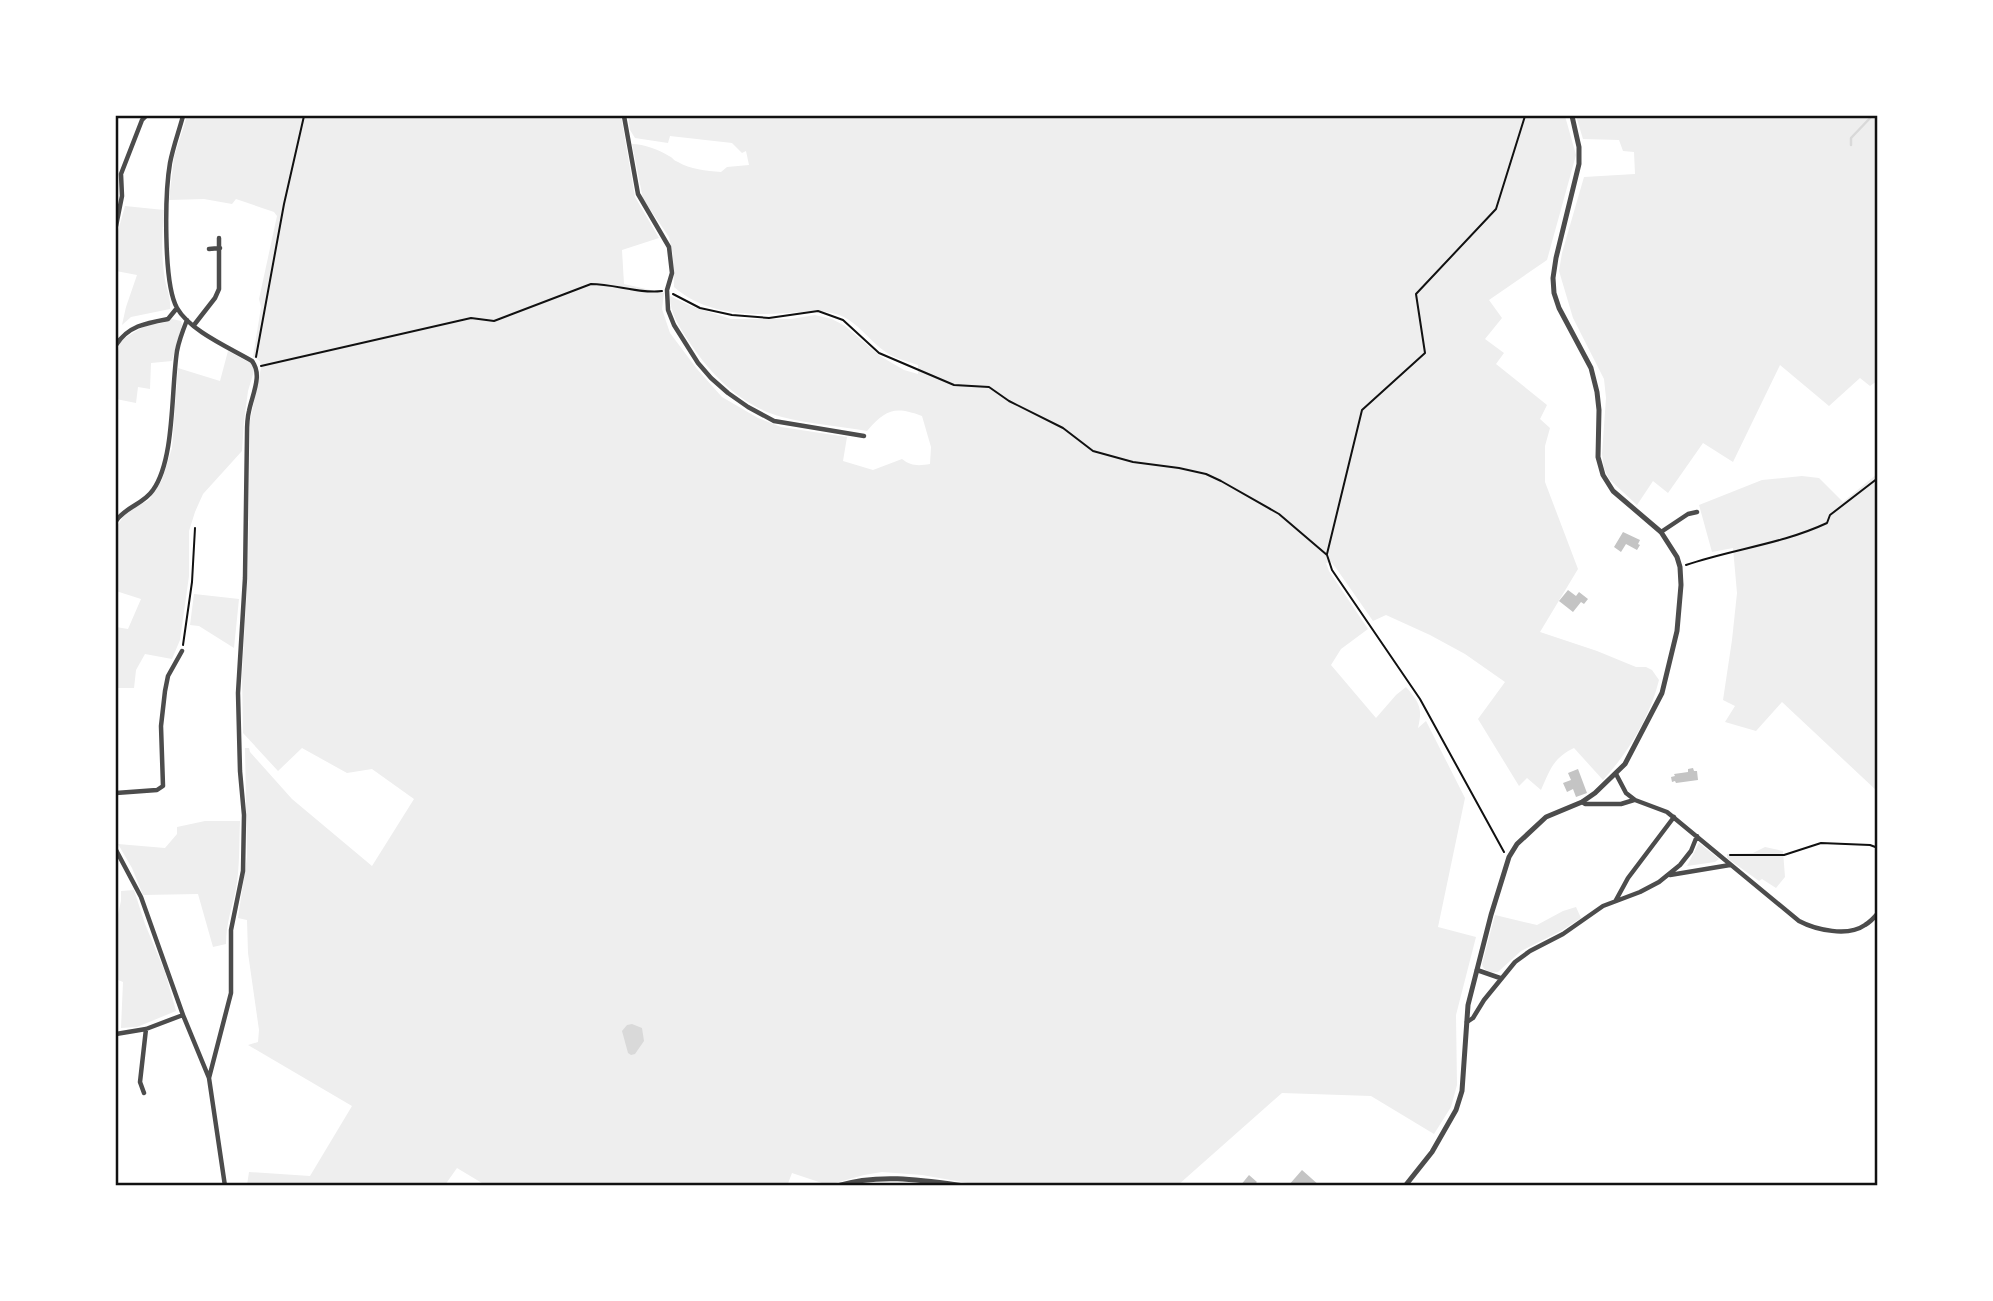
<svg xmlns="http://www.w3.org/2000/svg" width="1993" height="1301" viewBox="0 0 1993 1301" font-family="Lato,sans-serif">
	<rect width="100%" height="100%" fill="#fff"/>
	<path fill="#eee" d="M187,116H621L635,197L659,238L622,250L624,284L664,293L662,309L670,333L697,369L722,397L758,418L781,427L847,437L843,461L873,470L902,459C911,466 918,466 930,464L931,447L922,416C895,406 886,409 867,431C839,426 810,424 782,417C741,406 710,374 688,340C680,328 669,311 670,296L691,306L731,319H791L815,315L832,319L845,326L880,356L904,370L918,374V365C906,361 893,358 883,350C867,338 855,319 836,314C819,309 804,312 787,313C747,316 705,314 674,287L673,255L669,237L643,199L632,144C644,144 659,150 669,156C675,159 671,159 678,162C690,169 706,171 721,172L727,167L749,165L746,151L742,153L732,143L670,136L668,143L635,138L630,130L628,116H1565L1576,155L1547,260L1489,300L1502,318L1485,339L1504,353L1496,364L1547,405L1540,419L1550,428L1545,446V482L1578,569L1540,632L1597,651L1636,667H1646L1652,670L1659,680C1650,717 1628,753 1603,780L1574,748C1553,758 1550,770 1541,790L1527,778L1519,786L1478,719L1505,682L1465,654L1430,635L1386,615L1373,621L1336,568L1331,562L1326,563L1329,571L1368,629L1341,649L1331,665L1376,718L1396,695L1406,687C1419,702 1423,708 1418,728L1426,721L1465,798L1438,927L1476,937L1456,1015L1457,1085L1451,1107L1434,1134L1371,1096L1282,1093L1178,1185L985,1186L922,1175L882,1172L864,1175L828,1185L792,1173L787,1186H487L457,1168L445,1185H247L249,1172L310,1176L352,1106L248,1045L258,1042L259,1030L248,953L247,920L238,918L247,857L245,748H249L250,752L292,799L372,866L414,799L372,769L347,773L302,748L278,771L243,733L242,676L248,569L250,421L261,368L260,361L253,357L261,307L259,299L277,216L274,212L236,199L232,204L204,199L169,200L174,157Z
		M1576,116H1877V381L1870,386L1860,378L1829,406L1780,365L1733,462L1703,443L1668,493L1653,481L1637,505L1609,479L1604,468L1602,454L1606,398L1604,379L1573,318L1559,271L1562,253L1584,177L1635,174L1634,152L1623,151L1619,140L1583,139Z
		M125,206L164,210C162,233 161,257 165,280C167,290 171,298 170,309L131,317L122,325L126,307L137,275L116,271V238Z
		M172,319L181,321L182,325L172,361L151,363L150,389L138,387L136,403L116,399V362L120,341L146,325L163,323Z
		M228,351L254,365V371L248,391L244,421L242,451L203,494L195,512L189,531V576L180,640L172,659L145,654L136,670L134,688H116V627L128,629L141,599L116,591V528L126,512L149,500L162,480L172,448L178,368L220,381Z
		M1877,474V791L1782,702L1756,731L1725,722L1735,706L1723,700L1732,640L1737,593L1733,548L1712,552L1699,505L1762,480L1802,476L1819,478L1843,502Z
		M194,594L239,599L234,648L199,626L190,625Z
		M205,821H240C239,843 240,866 236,889C232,908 226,923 226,944L213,947L198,894L143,895L132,868L118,844L165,848L177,834V827Z
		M1699,843L1719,859L1715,862L1687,866Z
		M1765,847L1783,851L1785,877L1776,888L1762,879L1759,881L1727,858V854L1753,853Z
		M134,890L145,924L165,972L176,1011L137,1027L121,1028L123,982L116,979V923L121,901V891Z
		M1576,907L1581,918L1561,931L1521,951L1498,972C1491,973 1483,971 1482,964L1495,915L1537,925L1563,911Z"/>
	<path fill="#d9d9d9" d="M632,1024L642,1028L644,1041L635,1054L631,1055L628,1053L622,1031L627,1025Z"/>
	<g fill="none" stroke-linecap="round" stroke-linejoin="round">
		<path stroke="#d9d9d9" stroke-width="2.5" d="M1851,145V138L1872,116"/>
	</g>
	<path fill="#c4c4c4" d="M1623,532L1640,540L1638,544L1640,545L1637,550L1626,544L1621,552L1614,547Z
		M1568,590L1576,596L1579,592L1588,599L1584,604L1581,602L1573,612L1559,601Z
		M1693,768L1694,771H1697L1698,780L1676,783L1675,781L1672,782L1671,777L1675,776L1674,774L1688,772V769Z
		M1578,769L1587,793L1576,797L1573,789L1567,792L1563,783L1571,780L1568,773Z
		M1302,1170L1320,1186H1288Z
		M1249,1175L1257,1182L1253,1186H1240Z"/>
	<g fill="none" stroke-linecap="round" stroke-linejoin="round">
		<path stroke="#111" stroke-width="2" d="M673,294L700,308L732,315L769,318L818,311L843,320L879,353L954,385L989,387L1009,401L1063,428L1093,451L1133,462L1179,468L1206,474L1221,481L1279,514L1327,555L1332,570L1420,699L1504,852
			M256,357L284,204L304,116
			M261,366L471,318L494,321L591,284C615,284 638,294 662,291
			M1327,554L1362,410L1425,353L1416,294L1496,209L1525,116
			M1686,565C1733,549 1782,544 1827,523L1830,515L1878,478
			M183,645L192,582L195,528
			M1730,855H1784L1821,843L1870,845L1878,848"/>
		<path stroke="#4c4c4c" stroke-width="4.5" d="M183,116C179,131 173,147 170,163C165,192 163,283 177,308C190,331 230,348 252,361C263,375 252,395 249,411C247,419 247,426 247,434L245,578L238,693L240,771L244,815L243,871L231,930V993L209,1078
			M624,116L638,194L669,247L672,273L667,290L668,310L674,325L698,363L711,378L728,393L748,407L774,421L864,436
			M116,226L122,196L121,174L142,120L146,116
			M209,249L220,248
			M194,325L215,298L219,289V238
			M116,345C128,326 146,323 168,319L177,308
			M116,521C125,507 144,504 153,490C175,459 171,390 177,351C179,340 183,330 187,320
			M1661,532L1688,514L1697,512
			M1616,774L1626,793L1635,800L1667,812L1799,921C1816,930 1848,937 1865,925C1870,922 1874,918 1878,913
			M116,793L157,790L163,786L161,726L165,691L168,676L182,651
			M1582,802L1585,804H1621L1634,800
			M116,850L141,897L183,1015
			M1670,875L1730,865
			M1616,900L1628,878L1674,817
			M1477,970L1500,978
			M1467,1022L1473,1018L1484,1000L1515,962L1530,951L1563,934L1603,906L1640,892L1659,882L1680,865L1691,851L1697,836
			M116,1034L146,1029L183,1015L209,1078L225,1186
			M144,1093L140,1082L146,1029"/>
		<path stroke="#4c4c4c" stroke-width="5" d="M837,1186C879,1173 922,1180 965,1186
			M1405,1186L1432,1152L1456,1110L1462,1091L1468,1005L1491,915L1509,857L1517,844L1546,817L1582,802L1595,793L1625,764L1662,693L1677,631L1681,585L1680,567L1677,557L1661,532L1613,491L1603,475L1598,457L1599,410L1597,392L1591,368L1559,308L1554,293L1553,278L1556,258L1579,164V147L1572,116"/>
	</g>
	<rect width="1993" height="1301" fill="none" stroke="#ffffff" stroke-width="234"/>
	<rect x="117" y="117" width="1759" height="1067" fill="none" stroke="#111" stroke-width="2.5"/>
</svg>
